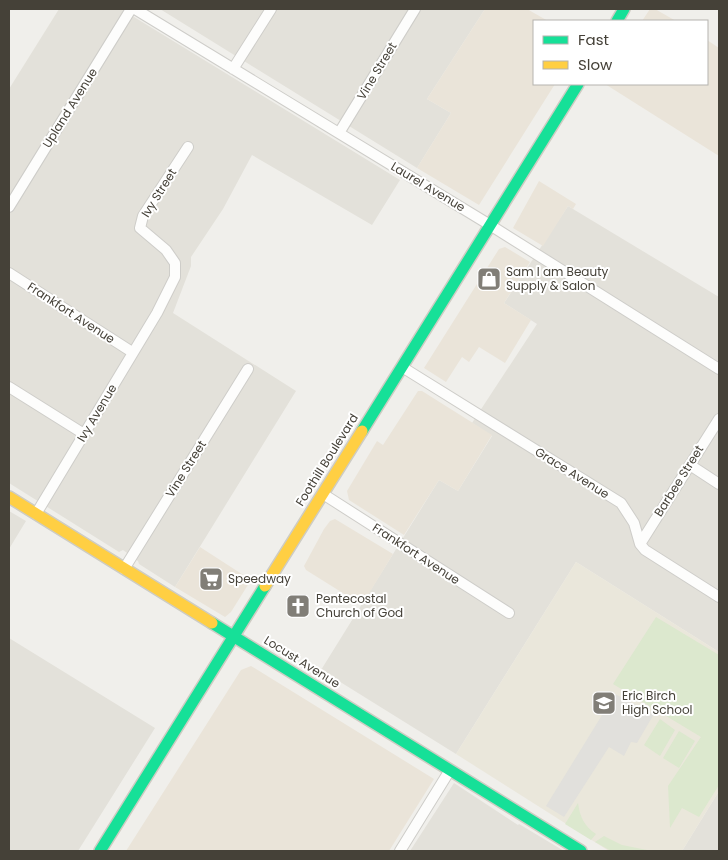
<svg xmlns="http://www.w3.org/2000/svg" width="728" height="860" viewBox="0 0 728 860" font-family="Poppins,sans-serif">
	<rect width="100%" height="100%" fill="#f0efeb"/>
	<path fill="#e3e1da" d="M59,9H121L400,180L372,225L252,155L223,209L191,257V266L173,313L296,391L175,587L139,564L138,561L123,550L119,552L9,483V89Z
		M160,9H485L427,99L451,113L417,168Z
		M568,206L719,297V652L576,562L456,754L321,670L439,480L458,491L492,436L472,423L537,324L504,303Z
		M9,511L26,521L9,549Z
		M9,638L155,728L78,851H9Z
		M454,783L518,825L519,824L564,851H410Z
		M719,791V851H682Z"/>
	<path fill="#eae4d9" d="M485,9H527L548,21H534V84H555L479,205L417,168L451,113L427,99Z
		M650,9H655L676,21H642Z
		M707,40L719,48V156L605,84H707Z
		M539,181L576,204L573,209L568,206L543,246L513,228Z
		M505,247L530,262L504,303L531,320L505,363L479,347L469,362L462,357L446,382L424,368L499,249Z
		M418,391H422L492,435L458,491L439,480L404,535L349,500L347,491L377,441L383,445Z
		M335,519L393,554L362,605L306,570L304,566L324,529L330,521Z
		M200,547L251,580L231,612L225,617L175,587Z
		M251,666L434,779L389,851H126L241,670Z"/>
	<path fill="#eae7db" d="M576,562L719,652V791L682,851H609L456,754Z"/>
	<path fill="#dce8ce" d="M656,617L719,655V785L699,817L682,808L670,828L668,786L701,737L613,684Z
		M660,719L675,730L660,756L644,745Z
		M679,731L695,741L679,768L663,758Z
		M578,803C580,817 584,826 596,834L591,840L565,824Z
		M604,836L622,845L652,851H611L595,842Z"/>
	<path fill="#e1e0dc" d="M615,694L654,714L637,743L631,742L624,756L609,747L564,817L546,806Z"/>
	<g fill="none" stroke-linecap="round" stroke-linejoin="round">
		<g stroke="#cecdc9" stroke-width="12">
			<path id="street" d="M135,9L490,225L719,369
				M233,69L271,9
				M339,133L415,9
				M9,207L131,9
				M9,273L132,352
				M402,367L621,503L634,523L640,544L645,550L719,597
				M9,387L84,434
				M690,465L719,484
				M323,494L509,613
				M36,514L157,313L175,277V263L166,250L140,228L143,216L188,147
				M640,544L719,419
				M124,569L248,369
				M400,851L450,770"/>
		</g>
		<g stroke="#ceccc3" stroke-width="14">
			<path id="fast" d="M617,21L624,9
				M362,431L578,84
				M212,623L581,851
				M100,851L265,586"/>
		</g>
		<g stroke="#ceccc3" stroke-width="14">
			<path id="slow" d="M9,497L212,623
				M265,586L362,431"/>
		</g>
		<use href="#street" stroke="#fdfdfc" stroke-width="10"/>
		<use href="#fast" stroke="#16e098" stroke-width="11"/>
		<use href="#slow" stroke="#ffcf43" stroke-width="11"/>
	</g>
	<defs>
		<g id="shop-square" transform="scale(1.25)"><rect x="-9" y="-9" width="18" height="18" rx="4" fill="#817e77" stroke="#fff"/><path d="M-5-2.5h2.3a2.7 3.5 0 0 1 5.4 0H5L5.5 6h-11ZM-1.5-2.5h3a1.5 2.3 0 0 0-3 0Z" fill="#fff"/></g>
		<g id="supermarket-square" transform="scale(1.25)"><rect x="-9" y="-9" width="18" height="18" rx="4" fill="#817e77" stroke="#fff"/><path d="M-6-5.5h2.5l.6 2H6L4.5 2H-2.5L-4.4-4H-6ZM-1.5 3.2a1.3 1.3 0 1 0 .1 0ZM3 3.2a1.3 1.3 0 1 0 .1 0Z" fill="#fff"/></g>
		<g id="church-square" transform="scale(1.25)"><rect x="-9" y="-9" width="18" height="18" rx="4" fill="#817e77" stroke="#fff"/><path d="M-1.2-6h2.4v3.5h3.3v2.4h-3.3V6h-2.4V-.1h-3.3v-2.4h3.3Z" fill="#fff"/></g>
		<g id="school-square" transform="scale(1.25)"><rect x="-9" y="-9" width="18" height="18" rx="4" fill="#817e77" stroke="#fff"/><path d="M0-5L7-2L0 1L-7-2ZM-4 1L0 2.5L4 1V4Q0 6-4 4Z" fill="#fff"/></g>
	</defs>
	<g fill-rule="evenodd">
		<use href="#shop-square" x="489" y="279"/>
		<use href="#supermarket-square" x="211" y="579"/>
		<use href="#church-square" x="298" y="606"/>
		<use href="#school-square" x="604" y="703"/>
	</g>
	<g text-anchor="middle" stroke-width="4" stroke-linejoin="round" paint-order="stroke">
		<g font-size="12" fill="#454138" stroke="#fff">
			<text transform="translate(377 71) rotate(-59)" y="4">Vine Street</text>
			<text transform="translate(70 108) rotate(-58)" y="4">Upland Avenue</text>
			<text transform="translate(428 187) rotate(31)" y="4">Laurel Avenue</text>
			<text transform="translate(159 193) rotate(-58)" y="4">Ivy Street</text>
			<text transform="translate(71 313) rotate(33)" y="4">Frankfort Avenue</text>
			<text transform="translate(97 413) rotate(-59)" y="4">Ivy Avenue</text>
			<text transform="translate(327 460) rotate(-58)" y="4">Foothill Boulevard</text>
			<text transform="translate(186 469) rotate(-58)" y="4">Vine Street</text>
			<text transform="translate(572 473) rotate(32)" y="4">Grace Avenue</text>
			<text transform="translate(679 481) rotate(-58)" y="4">Barbee Street</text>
			<text transform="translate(416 554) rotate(33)" y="4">Frankfort Avenue</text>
			<text transform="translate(302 662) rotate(32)" y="4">Locust Avenue</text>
		</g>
		<g font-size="12" fill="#454138" stroke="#fff" text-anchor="start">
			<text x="506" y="276">Sam I am Beauty<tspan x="506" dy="14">Supply &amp; Salon</tspan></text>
			<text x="228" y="583">Speedway</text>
			<text x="316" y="603">Pentecostal<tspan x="316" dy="14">Church of God</tspan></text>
			<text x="622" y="700">Eric Birch<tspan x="622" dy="14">High School</tspan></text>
		</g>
	</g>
	<rect width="728" height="860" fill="none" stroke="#454138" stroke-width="20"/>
	<rect x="533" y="20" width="175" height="65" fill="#ffffff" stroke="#b5b3af"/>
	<rect x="543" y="36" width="25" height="8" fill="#16e098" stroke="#b5b3af"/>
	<text x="578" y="45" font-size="15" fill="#454138">Fast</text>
	<rect x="543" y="61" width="25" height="8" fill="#ffcf43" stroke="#b5b3af"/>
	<text x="578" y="70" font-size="15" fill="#454138">Slow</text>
</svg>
